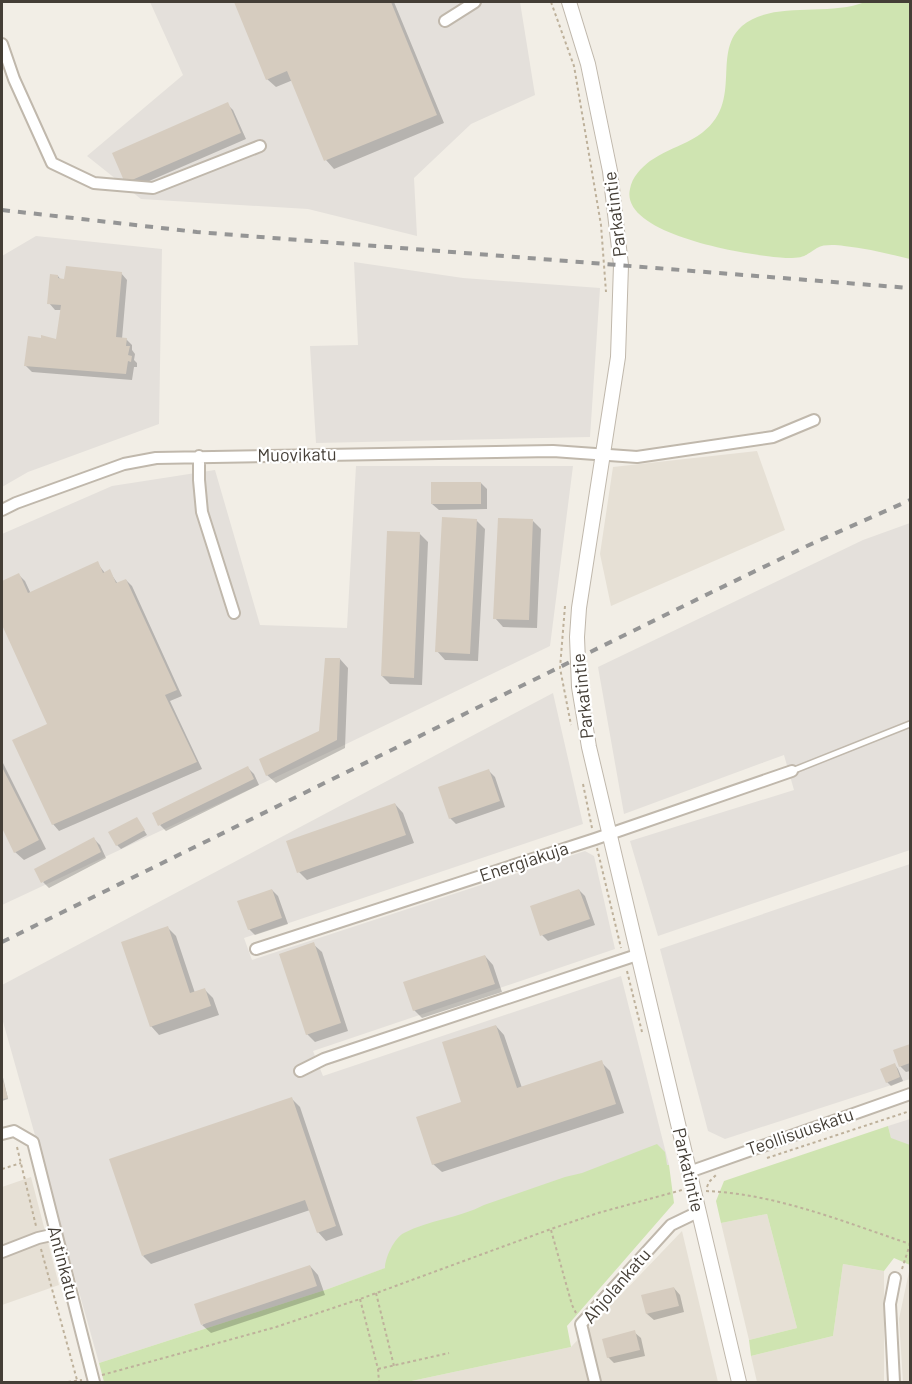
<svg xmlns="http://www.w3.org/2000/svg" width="912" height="1384" viewBox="0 0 912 1384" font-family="Barlow,sans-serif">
	<rect width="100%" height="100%" fill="#f2eee6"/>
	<path fill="#e6e0d5" d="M757,451L785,530L611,606L600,554L613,467Z
		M31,1177L59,1285L2,1305V1187Z
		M767,1214L797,1328L749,1340L721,1223Z
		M682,1231L718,1382H407L571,1347Z
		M843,1264L884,1271V1382H757L751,1356L833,1336Z
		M910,1267V1382H903L899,1319Z"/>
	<path fill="#e4e0db" d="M150,2H520L535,95L471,124L414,178L417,236L308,209L141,199L87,156L183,75Z
		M36,236L162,249L159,424L28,472L2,487V256Z
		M354,262L463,278L600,288L590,437L316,443L310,346L358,345Z
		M356,466H573L550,646L340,747L2,905V534L112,486L215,470L260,625L347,628Z
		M910,523V850L658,936L630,841L794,790L784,755L624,814L598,667L863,540Z
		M553,693L583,824L244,938L252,960L585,851L594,856L615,949L313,1051L323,1076L621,976L669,1165L328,1289L99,1363L2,1018V985Z
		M910,864V1079L725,1139L708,1131L660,949Z
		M910,1119V1178L900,1176L888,1126Z"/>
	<path fill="#cfe4b1" d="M865,2H910V259C889,254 866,248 844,246C836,245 824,244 817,248C804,256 805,258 788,258C756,257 619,236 630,189C632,177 641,168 650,161C662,153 674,148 687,142C751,111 708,56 742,26C773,0 827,17 865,2Z
		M888,1126L891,1138L910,1145V1265L894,1258L884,1271L843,1264L833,1336L751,1356L749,1340L797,1328L767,1214L721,1223L716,1201L724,1181Z
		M657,1144L665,1152L667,1165H669L674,1203L567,1326L571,1347L407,1382H104L99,1363L328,1289L385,1268C385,1258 394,1238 404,1233C429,1220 459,1218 484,1205L565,1177L582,1173Z"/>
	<path fill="#0003" d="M235,2H394L444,123L334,169L326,160L293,80L276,87L267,79Z
		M227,104L233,110L246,139L133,188L127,182Z
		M121,273L127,280L122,339H126L132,345V350L135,354L134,360L137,363V367H134L132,380L32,372L25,365L58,341L62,310H55L49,303L58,276L61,280Z
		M481,483L487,489V509L439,510L432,504Z
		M476,520L485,529L478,661L445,660L437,651Z
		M533,521L541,529L537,628L503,627L495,618Z
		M419,533L428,542L422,685L390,684L382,676Z
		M97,563L105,573L109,571L118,584L126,580L132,586L182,696L170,701L202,769L59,831L53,824L49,725L2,621V583L19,575L25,581L31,594Z
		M340,659L348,668L345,748L276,783L267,775L320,732Z
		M2,761L46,849L24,860L15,852L2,825Z
		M248,768L254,774L259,785L166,831L160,825Z
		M489,771L495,777L505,807L456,824L450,818Z
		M395,804L403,813L414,843L307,880L299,872Z
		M137,819L147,835L121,849L117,845Z
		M94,839L100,845L106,858L49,888L43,882Z
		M272,890L278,896L288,924L255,935L249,929Z
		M579,890L585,896L595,925L548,941L542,935Z
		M168,928L176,936L195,993L205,990L213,998L219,1015L159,1035L151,1026Z
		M313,944L322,952L348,1031L315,1042L307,1034Z
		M485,956L493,965L502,992L422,1018L414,1010Z
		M496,1026L504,1035L522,1088L601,1062L610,1071L624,1113L442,1172L433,1164L463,1103Z
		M910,1045V1071L906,1072L900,1066L895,1051Z
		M895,1065L898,1069L903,1081L891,1086L887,1082Z
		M2,1073L8,1099L2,1101Z
		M292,1099L300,1107L343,1235L326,1241L318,1232L310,1210L151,1264L143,1256Z
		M310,1266L318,1275L325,1295L211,1333L202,1325Z
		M674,1288L680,1295L684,1312L654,1320L647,1314L643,1296Z
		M634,1332L641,1338L645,1356L614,1363L608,1357Z"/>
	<path fill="#d6ccbf" d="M234,2H391L437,115L324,161L287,71L266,80Z
		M228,102L241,133L125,183L112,153Z
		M66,266L122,272L116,337L127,338L126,346H130L128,355L132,356L131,362L128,361L126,374L24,366L28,336L41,338V335L56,339L61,305L47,304L50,274L58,275V278L64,279Z
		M431,482H481V504H431Z
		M442,517L477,519L470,654L435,652Z
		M498,518L533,519L529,620L493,619Z
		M387,531L420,532L414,678L381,676Z
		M98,561L103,573L110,569L116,583L126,579L177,690L165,695L197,762L52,825L12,740L47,724L2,625V581L19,573L28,593Z
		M325,658H340L337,740L266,776L259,759L319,731Z
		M248,766L254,779L158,826L152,813Z
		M2,767L39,840L14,853L2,828Z
		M489,769L500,801L449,819L438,787Z
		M395,803L406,835L297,873L286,841Z
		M137,817L145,830L116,846L108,832Z
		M94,837L101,852L41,883L34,869Z
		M272,889L282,918L248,930L237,901Z
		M579,889L590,919L540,936L530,906Z
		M168,926L190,993L205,988L211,1006L150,1027L121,942Z
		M314,942L341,1023L306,1035L279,954Z
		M485,955L495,984L413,1011L403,982Z
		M496,1025L517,1088L602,1060L616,1104L432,1165L416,1117L461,1102L442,1042Z
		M910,1044V1063L899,1067L893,1050Z
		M895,1063L900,1077L886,1083L880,1069Z
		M2,1077L8,1098L2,1099Z
		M292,1097L336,1226L317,1233L305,1200L142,1256L109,1159Z
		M310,1265L317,1286L201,1325L194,1304Z
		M674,1287L679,1306L646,1314L641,1295Z
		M635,1330L640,1350L607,1358L602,1339Z"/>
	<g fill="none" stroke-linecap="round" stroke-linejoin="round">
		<g stroke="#c0b8ac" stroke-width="8">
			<path id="service" d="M792,771L910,724"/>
		</g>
		<g stroke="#c0b8ac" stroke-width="14">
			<path id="minor" d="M445,21L475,2
				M2,44L14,79L52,163L94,183L153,188L260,146
				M199,456V480L202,512L234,613
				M2,510L16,503L124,464L156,458L553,451L637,457L773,437L814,420
				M256,949L595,839L792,771
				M300,1071L324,1059L637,955
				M2,1134L14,1131L33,1142L94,1382
				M689,1172L910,1094
				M2,1252L38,1238L56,1234
				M595,1382L581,1324L671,1225L698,1212
				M894,1382L890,1304L895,1278"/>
		</g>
		<g stroke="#c0b8ac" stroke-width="16">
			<path id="tertiary" d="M569,2L588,64L610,171L621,265L618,357L579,608L577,637L579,687L589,747L739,1382"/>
		</g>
		<path stroke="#beb19b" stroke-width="2" stroke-dasharray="3 3" stroke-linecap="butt" d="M551,2L574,66L601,225L606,292
			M565,606L560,668L571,725
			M583,784L592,828
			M597,848L621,948
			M627,971L642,1032
			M17,1147L36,1226
			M767,1158L910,1111
			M2,1169L21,1163
			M707,1187L709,1182L716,1175
			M706,1191C777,1194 844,1222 910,1244
			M551,1230L572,1305L576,1313
			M41,1249L77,1380
			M902,1269L910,1244
			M376,1293L394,1366
			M360,1299L378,1369L379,1382
			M378,1369L449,1353
			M102,1375L276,1327L360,1299L551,1229L598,1213L682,1190
			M68,1382L82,1380"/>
		<use href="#service" stroke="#fff" stroke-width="5"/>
		<use href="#minor" stroke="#fff" stroke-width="10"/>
		<use href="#tertiary" stroke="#fff" stroke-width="14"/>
		<path stroke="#959595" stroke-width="4" stroke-dasharray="8 8" stroke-linecap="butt" d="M2,210L197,232L910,288
			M2,942L712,592L807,546L910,500"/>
	</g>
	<g text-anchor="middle" stroke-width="4.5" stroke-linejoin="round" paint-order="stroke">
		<g font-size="18" fill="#443e36" stroke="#fff">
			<text transform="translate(615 214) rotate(-97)" y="6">Parkatintie</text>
			<text transform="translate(297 455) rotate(-1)" y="6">Muovikatu</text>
			<text transform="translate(583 696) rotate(-96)" y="6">Parkatintie</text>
			<text transform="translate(524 862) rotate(-18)" y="6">Energiakuja</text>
			<text transform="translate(800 1132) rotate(-19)" y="6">Teollisuuskatu</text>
			<text transform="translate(688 1170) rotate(77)" y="6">Parkatintie</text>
			<text transform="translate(63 1263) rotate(75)" y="6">Antinkatu</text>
			<text transform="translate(617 1286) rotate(-49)" y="6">Ahjolankatu</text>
		</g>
	</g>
	<rect width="912" height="1384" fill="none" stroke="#443e36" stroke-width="6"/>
</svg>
